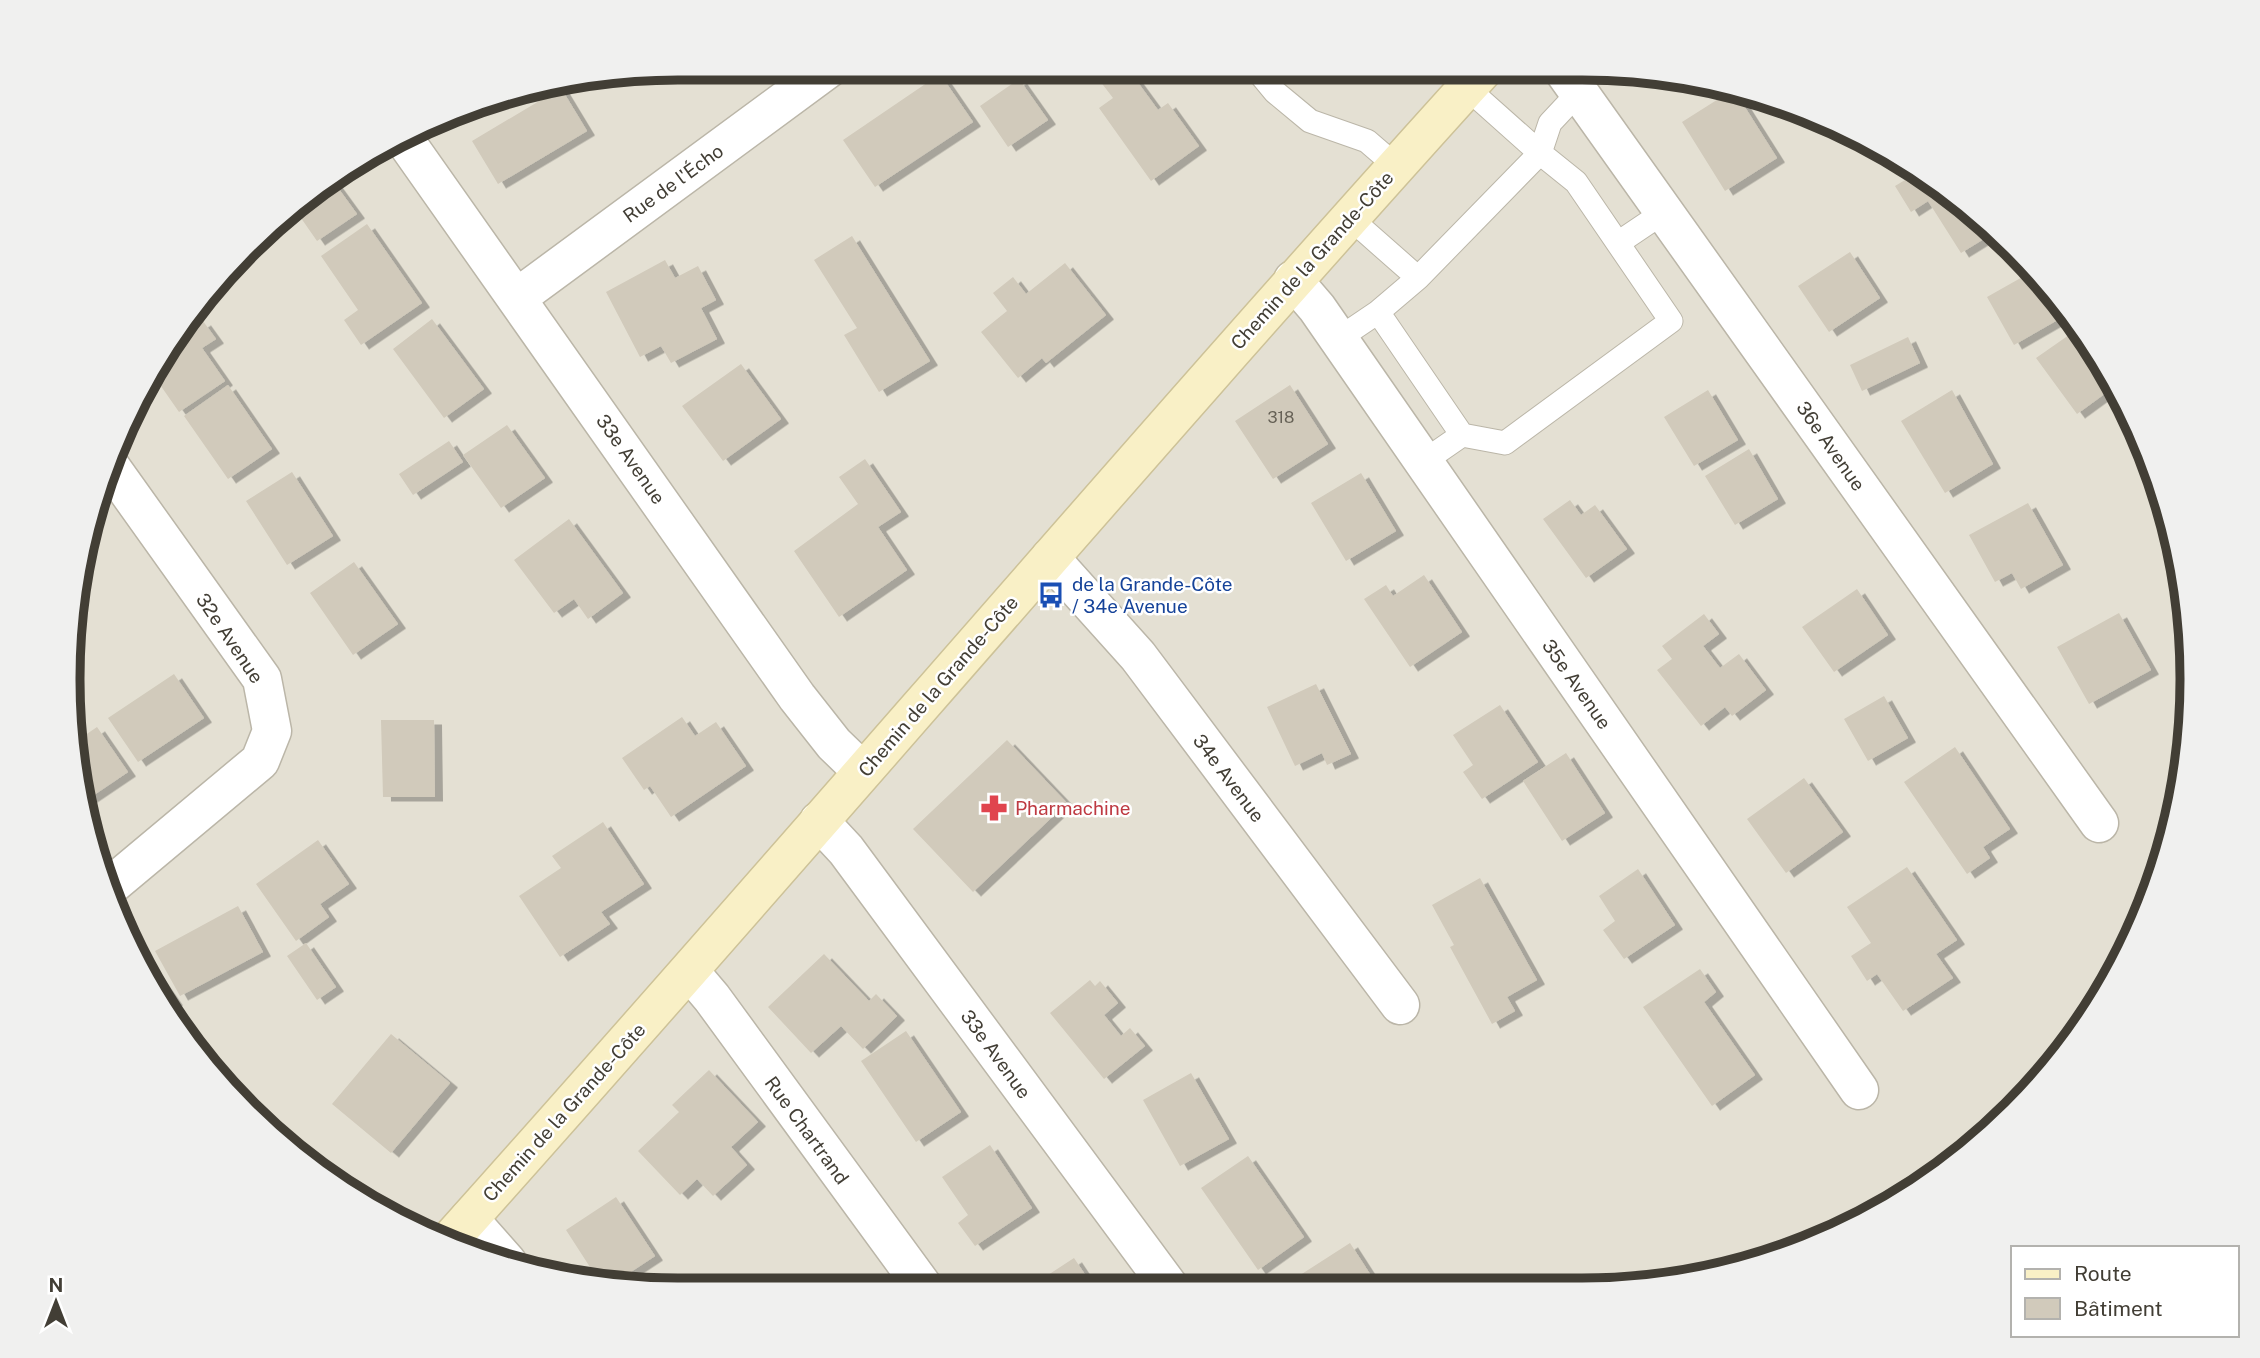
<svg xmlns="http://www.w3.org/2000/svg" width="2260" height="1358" viewBox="0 0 2260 1358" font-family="'Public Sans',sans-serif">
	<defs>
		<filter id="shadow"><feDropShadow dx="8" dy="4.5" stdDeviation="0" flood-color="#0004"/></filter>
	</defs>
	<rect width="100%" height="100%" fill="#f1eee5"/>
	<path fill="#e4e0d3" d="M679,68L1621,70L1778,101L1921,171L2013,247L2089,340L2145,446L2180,560L2192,679L2180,799L2145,913L2089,1019L1984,1138L1886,1208L1739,1269L1621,1288H639L482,1257L339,1187L194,1050L101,876L68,679L101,483L194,308L308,194L483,101Z"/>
	<path fill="#d1cabb" filter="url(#shadow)" d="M1117,69H1128L1158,110L1168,103L1199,146L1151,181L1099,108L1113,98L1100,81Z
		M940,74L973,122L875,187L843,140Z
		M1019,79L1048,120L1008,147L980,106Z
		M561,88L587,131L498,184L472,141Z
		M1731,91L1736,93L1777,158L1725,191L1682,122Z
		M1880,151L1896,159L1909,166L1896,175Z
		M1920,171H1921L1995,232L1961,253L1928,201L1911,212L1895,186Z
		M333,181L357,214L317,241L294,208L308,194Z
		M367,224L422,303L361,345L344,320L358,310L321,256Z
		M852,236L930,361L879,392L844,335L857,328L814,260Z
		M1850,252L1880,298L1829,332L1798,286Z
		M665,260L675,278L698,266L716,300L701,308L717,339L671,363L661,346L640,357L606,292Z
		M1065,263L1106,315L1046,363L1042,358L1018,378L981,332L1007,311L993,293L1013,277L1026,294Z
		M2033,271L2068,314L2014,345L1987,297Z
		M432,319L484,389L444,418L393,349Z
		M203,321L216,339L202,348L225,381L179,412L156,379L184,327L187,332Z
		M2079,328L2114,387L2077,414L2036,358Z
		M1908,337L1920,363L1862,391L1850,365Z
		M741,364L781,419L723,461L682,406Z
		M228,385L272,449L228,479L184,416Z
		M1290,385L1328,444L1273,479L1235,421Z
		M1708,390L1738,440L1694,466L1664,417Z
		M1952,390L1993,464L1945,493L1901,421Z
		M507,425L545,478L501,508L463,455Z
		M449,441L463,462L413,495L399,474Z
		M1749,449L1778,499L1735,525L1705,476Z
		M865,459L901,512L878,527L907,570L839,617L794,551L858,504L839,477Z
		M292,472L333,536L287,565L246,501Z
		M1361,473L1396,531L1346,561L1311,503Z
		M1570,500L1581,515L1595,505L1627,549L1586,578L1543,519Z
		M2028,503L2063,565L2021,589L2012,573L1995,582L1969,535Z
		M569,519L623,593L588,619L574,599L554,613L514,560Z
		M354,562L398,624L353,655L310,593Z
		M1424,575L1462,632L1410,667L1364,599L1386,585L1393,596Z
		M1857,589L1888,635L1834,672L1802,627Z
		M2119,613L2151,670L2089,704L2057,647Z
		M1704,614L1719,634L1703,646L1720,668L1739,654L1766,690L1732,716L1725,707L1701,726L1657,670L1672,659L1662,646Z
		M174,674L204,718L138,762L108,718Z
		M1316,684L1351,754L1327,765L1322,753L1295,766L1267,707Z
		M1884,696L1908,738L1868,761L1844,719Z
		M1500,705L1538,762L1482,799L1463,772L1473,765L1453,735Z
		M682,717L695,736L716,722L746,766L671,817L650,786L644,790L622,758Z
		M381,720H434L435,797H383Z
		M97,727L128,772L88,799L78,740Z
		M1007,740L1067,803L973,892L913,829Z
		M1955,747L2010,829L1983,847L1990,858L1967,874L1904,782Z
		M1566,753L1605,813L1562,841L1523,781Z
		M1804,778L1843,832L1786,873L1747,819Z
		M603,822L644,884L601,912L610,924L560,957L519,896L561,868L552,856Z
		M318,840L349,884L320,904L329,917L296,941L256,884Z
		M1907,867L1957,940L1936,954L1953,978L1903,1011L1877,974L1867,981L1851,956L1871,943L1847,907Z
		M1638,869L1675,925L1624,959L1603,930L1615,921L1599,896Z
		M1480,878L1537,980L1507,997L1515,1011L1492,1024L1450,947L1454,945L1432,905Z
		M238,906L263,952L180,996L155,951Z
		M306,943L336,987L317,1000L287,956Z
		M824,954L869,1001L876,994L897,1016L863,1049L841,1026L811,1053L768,1007Z
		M152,968L175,1001L170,1004L151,969Z
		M1700,969L1716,992L1704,1002L1755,1075L1712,1106L1643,1007Z
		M1090,980L1095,986L1100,981L1118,1003L1104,1015L1121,1036L1130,1028L1145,1046L1104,1079L1050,1013Z
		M906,1031L961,1112L916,1142L861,1061Z
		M391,1034L450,1083L391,1153L332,1104Z
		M709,1070L758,1122L731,1147L747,1165L713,1196L697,1179L680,1195L638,1151L679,1112L672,1105Z
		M1191,1073L1229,1139L1180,1166L1143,1100Z
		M990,1145L1032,1208L975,1246L958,1223L968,1215L942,1177Z
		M1248,1156L1304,1237L1258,1270L1201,1188Z
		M616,1197L655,1256L614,1283L599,1281L566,1230Z
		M1350,1243L1379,1288H1280Z
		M1074,1258L1094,1288H1028Z"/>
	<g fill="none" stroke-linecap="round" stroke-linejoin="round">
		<g stroke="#bbb6a8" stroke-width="25">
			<path id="lane" d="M1256,69L1275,92L1310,121L1367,141L1396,166
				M1350,218L1418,278L1540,153L1467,88
				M1618,243L1664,212
				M1418,278L1378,312L1462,435L1505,443L1671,321L1576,182L1540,153L1550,123L1579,92
				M1338,339L1378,312
				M1423,462L1462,435"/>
		</g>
		<g stroke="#bbb6a8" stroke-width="41">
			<path id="street" d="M1563,70L2099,823
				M406,142L797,697L834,744L862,771
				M1293,280L1317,308L1859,1090
				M518,297L829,68
				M1050,558L1138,656L1400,1005
				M819,821L846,850L1170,1288
				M108,888L260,761L272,731L262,679L110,466
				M690,972L712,998L924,1288
				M469,1219L507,1262"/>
		</g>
		<g stroke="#cdc298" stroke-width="41">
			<path id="secondary" d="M449,1241C797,853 1134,455 1484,69"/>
		</g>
		<use href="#lane" stroke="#fff" stroke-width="23"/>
		<use href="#street" stroke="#fff" stroke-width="38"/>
		<use href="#secondary" stroke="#f9f0c6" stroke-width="38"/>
	</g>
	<defs>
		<g id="bus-bare" transform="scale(2.1)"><path d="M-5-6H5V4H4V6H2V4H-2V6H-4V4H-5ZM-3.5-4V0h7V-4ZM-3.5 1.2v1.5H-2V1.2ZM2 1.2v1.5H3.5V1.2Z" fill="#1a4fb4" stroke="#fff" stroke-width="2.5" paint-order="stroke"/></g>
		<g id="pharmacy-bare" transform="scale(2.1)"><path d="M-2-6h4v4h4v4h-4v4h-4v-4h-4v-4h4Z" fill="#e0444e" stroke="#fff" stroke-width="2.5" paint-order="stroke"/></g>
	</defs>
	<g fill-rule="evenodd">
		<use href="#bus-bare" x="1051" y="595"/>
		<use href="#pharmacy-bare" x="994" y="808"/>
	</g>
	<g text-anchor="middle" stroke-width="5" stroke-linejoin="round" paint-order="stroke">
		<g font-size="16" fill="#666156">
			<text x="1281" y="423">318</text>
		</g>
		<g font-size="19" fill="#423e35" stroke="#fff">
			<text transform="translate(673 183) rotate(-36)" y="7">Rue de l'Écho</text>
			<text transform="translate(1312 260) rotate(-48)" y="7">Chemin de la Grande-Côte</text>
			<text transform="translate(1831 446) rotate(55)" y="7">36e Avenue</text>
			<text transform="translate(631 459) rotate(55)" y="7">33e Avenue</text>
			<text transform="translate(230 638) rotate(56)" y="7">32e Avenue</text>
			<text transform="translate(1577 684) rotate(55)" y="7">35e Avenue</text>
			<text transform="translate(938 686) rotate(-49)" y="7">Chemin de la Grande-Côte</text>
			<text transform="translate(1229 778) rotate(53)" y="7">34e Avenue</text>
			<text transform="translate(996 1054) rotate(54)" y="7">33e Avenue</text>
			<text transform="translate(564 1112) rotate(-48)" y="7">Chemin de la Grande-Côte</text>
			<text transform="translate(807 1130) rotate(54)" y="7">Rue Chartrand</text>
		</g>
		<g font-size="19" fill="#164399" stroke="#fff" text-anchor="start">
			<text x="1072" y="591">de la Grande-Côte<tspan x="1072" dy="22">/ 34e Avenue</tspan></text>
		</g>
		<g font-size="19" fill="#be3a42" stroke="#fff" text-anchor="start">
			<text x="1015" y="815">Pharmachine</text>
		</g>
	</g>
	<path d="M0 0H2260V1358H0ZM678 80H1582A598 598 0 0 1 2180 678V680A598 598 0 0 1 1582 1278H678A598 598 0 0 1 80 680V678A598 598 0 0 1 678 80Z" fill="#f0f0ef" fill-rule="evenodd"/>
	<path fill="none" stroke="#423e35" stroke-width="9" d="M678 80H1582A598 598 0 0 1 2180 678V680A598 598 0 0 1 1582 1278H678A598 598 0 0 1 80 680V678A598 598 0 0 1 678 80Z"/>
	<rect x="2011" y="1246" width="228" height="91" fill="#ffffff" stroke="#b3b2ae" stroke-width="2"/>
	<rect x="2025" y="1269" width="35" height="10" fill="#f9f0c6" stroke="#b3b2ae" stroke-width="2"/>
	<text x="2074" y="1281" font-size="21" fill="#423e35">Route</text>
	<rect x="2025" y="1298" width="35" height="21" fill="#d1cabb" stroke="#b3b2ae" stroke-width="2"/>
	<text x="2074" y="1316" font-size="21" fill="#423e35">Bâtiment</text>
	<g transform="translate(56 1302)" stroke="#ffffff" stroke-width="5" paint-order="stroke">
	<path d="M0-5L12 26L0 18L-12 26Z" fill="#423e35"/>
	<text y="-10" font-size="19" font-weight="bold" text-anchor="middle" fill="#423e35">N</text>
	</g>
</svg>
